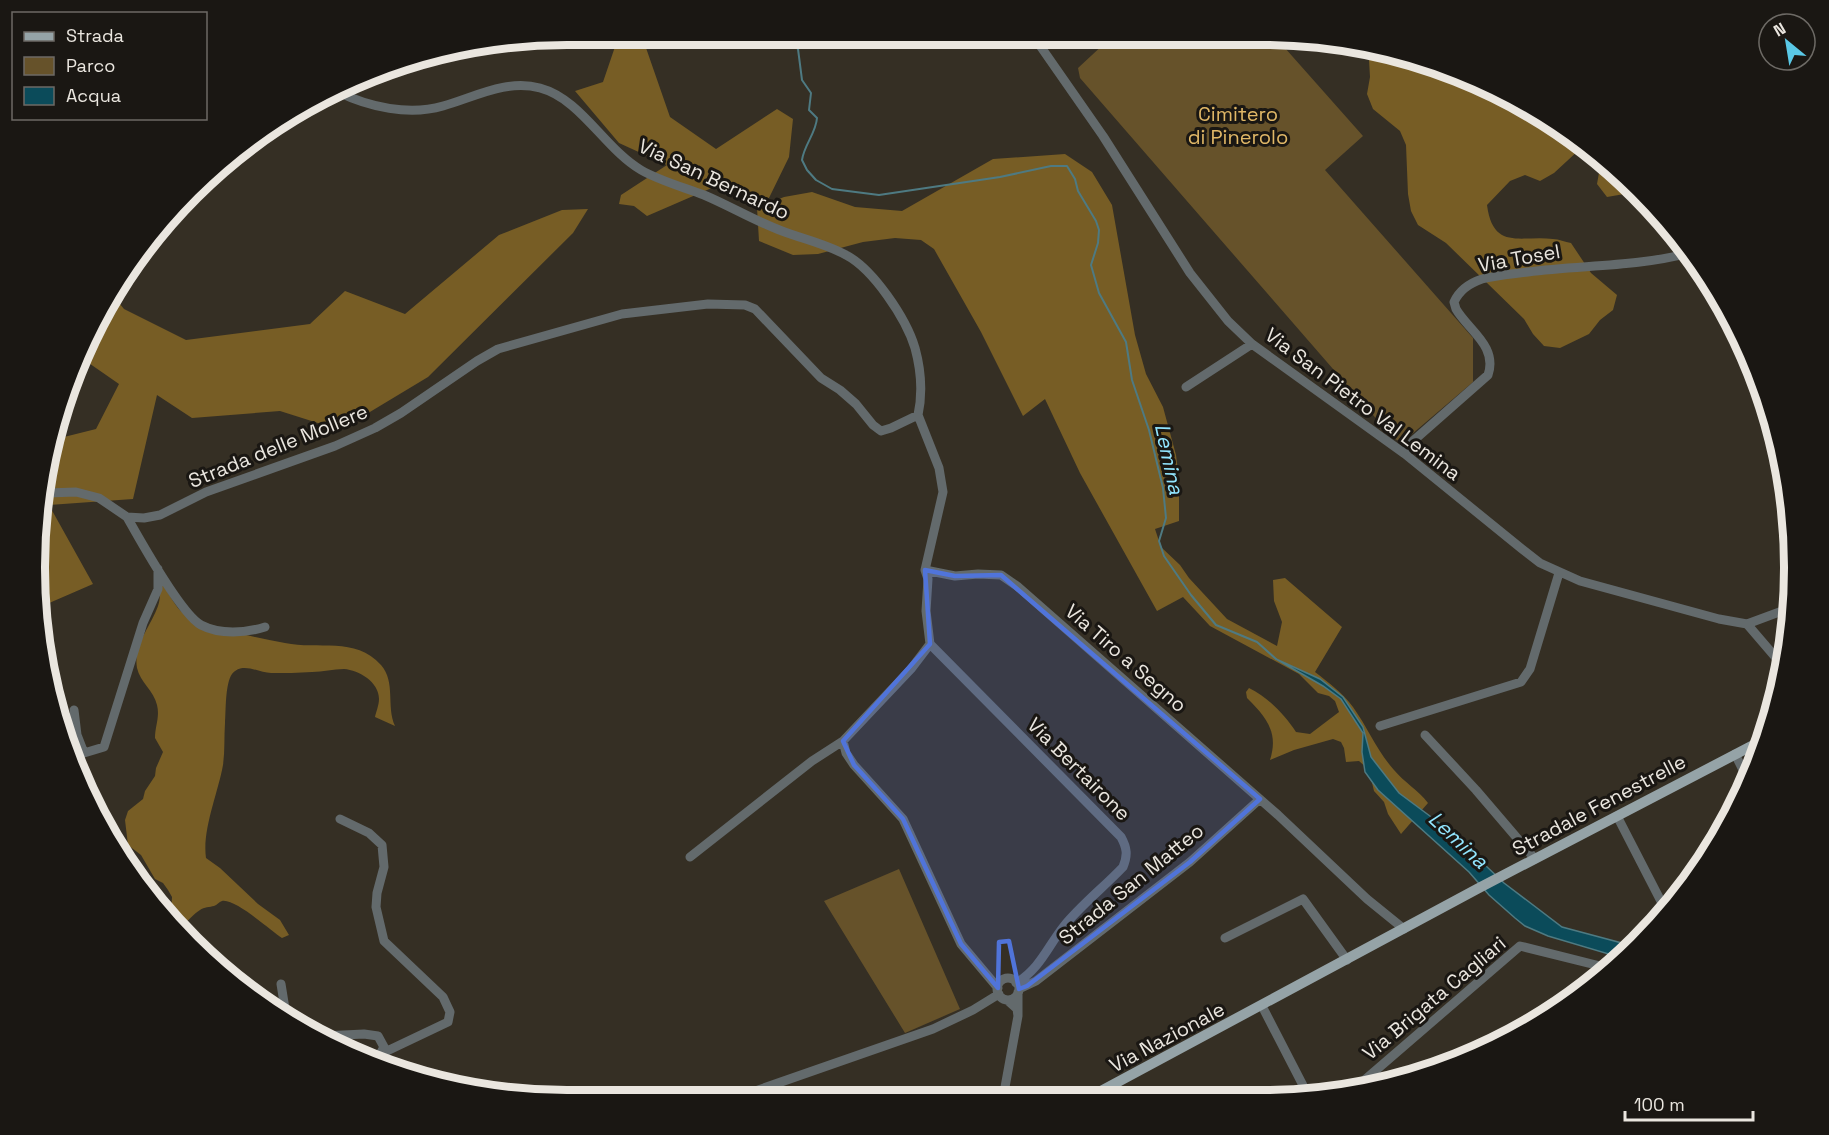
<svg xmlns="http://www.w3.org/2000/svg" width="1829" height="1135" viewBox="0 0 1829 1135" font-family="'Space Grotesk',sans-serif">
	<rect width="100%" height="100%" fill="#352f24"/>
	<path fill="#66522a" d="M1104,38L1277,39L1363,136L1325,170L1473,338V382L1405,440L1399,441L1393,438L1080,78L1078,68L1106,42Z
		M899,869L960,1009L905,1033L824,901Z"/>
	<path fill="#775d25" d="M619,35H646L645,45L670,117L716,149L777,109L793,119L789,157L768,200L714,187L647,216L634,206L619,204L621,195L667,165L619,143L575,91L603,82Z
		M1372,50L1465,75L1586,145L1594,152L1580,149L1554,173L1540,181L1525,175L1510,181L1487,205C1493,251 1521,235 1553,239C1559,239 1565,242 1571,243L1591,273L1617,295L1613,310L1600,320L1589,334L1560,348L1544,346L1533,334L1524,319L1446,243L1418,225L1411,211L1408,194L1406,145L1400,131L1373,109L1367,94L1370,77L1369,60Z
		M1065,154L1092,172L1112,205L1135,335L1146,374L1163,407L1176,455L1179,479V521L1155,529L1161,547L1180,565L1189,578L1227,619L1277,646L1282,622L1274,601L1273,580L1285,578L1342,627L1315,672C1329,683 1343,693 1353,707C1368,728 1377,751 1394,770C1404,782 1418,790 1428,803L1401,834L1388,814L1384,802L1374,791L1369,770L1359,761L1346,762L1344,748L1341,742L1333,739L1294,750L1270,760C1279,732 1266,717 1247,698L1246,692L1249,688C1268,697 1285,715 1296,732L1310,734L1339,712L1335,701L1329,696L1318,693L1299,674L1210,626L1183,597L1157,611L1080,473L1045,399L1023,416L981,332L934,249L921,240L895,238L863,242L818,254L793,255L759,241L757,208L784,197L812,192L855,207L902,211L993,159Z
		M1597,155L1636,192L1607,197L1597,184L1600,167Z
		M588,209L573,233L428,377L340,430L280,411L192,418L157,395L133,499L49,505L93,584L40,607L35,567L56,439L96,429L119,384L83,359L115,298L124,309L186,340L310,324L345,291L405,314L499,235L562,210Z
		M162,584C169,593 175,607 184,614C189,619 202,621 209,624C234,633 259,638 285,643C318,650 355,636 381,665C396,682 386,706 395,726L375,717C376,712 379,705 379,699C379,682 359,670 344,669C333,669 323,672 312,672C298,673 285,673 271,673C259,673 242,661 232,674C225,684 226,711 225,723C224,737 225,751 223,765C218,793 202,830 206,858L220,868L258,904L280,920L289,935L282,938C271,931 235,898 222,901C219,902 217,905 214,906C210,907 204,907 200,910C193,914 189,921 182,925L171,914L172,897L168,890L163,883L155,879L141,855L128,845L125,820L128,811L143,799L145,791L155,776L156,768L163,752L155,738C155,726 160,717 157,705C154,691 140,682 137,668C133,645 151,626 158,606C161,598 159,591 162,584Z"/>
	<path fill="#0b4b5a" stroke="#4e7a82" stroke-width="1.5" d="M1276,659L1320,679L1343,697L1363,727L1371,757L1399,793L1446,828L1504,883L1562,927L1633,946L1622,958L1548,936L1525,926L1515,918L1489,895L1469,872L1378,790L1365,772L1362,752L1363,733L1341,699L1323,686Z"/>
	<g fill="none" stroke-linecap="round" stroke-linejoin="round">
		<path stroke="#4e7a82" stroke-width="2" d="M787,36L798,49L802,80L811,93L809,110L817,118C816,133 804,145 802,160L807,170L816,180L832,189L879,195L1000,177L1051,166H1067L1075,179L1078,191L1096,221L1099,230L1098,243L1091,265L1099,293L1126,342L1132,380L1149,430L1163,488L1166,518L1159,541L1164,556L1191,595L1216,625L1257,642L1276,659"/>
		<path stroke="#636a6c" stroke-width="9" d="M1034,37L1103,136L1190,273L1228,321L1252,344L1405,454L1522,549L1540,563L1580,581L1719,619L1747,624L1793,607
			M338,92C369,107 409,116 443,106C475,97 506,79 540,88C581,99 604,148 641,170C660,181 683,187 704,195C730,206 755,221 782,231C803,239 826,244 846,255C873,269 906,318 915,348C921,370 923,392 918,415
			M1186,387L1252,344
			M918,415L939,468L943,492L925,570L955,576L978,574L1001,575L1017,586L1278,815L1367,899L1404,929
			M1405,454L1413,441L1488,375C1498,346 1468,330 1456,309L1454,302C1459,291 1470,283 1482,279C1496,275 1513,274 1528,272C1581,265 1637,267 1689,253
			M47,493L76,492L99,498L127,517L144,518L160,515L206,492L335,446L375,428L401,413L477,361L498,349L622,314L708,304L745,305L755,309L821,378L840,390L856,404L873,425L881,431L891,428L918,415
			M127,517C140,540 181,614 201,625C220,635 246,633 265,627
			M925,570L928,579L926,611L930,644L1121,837C1127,848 1128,855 1123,867C1104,887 1081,905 1064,926C1048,946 1040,969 1016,983
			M1747,624L1783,666
			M930,644L911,669L843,741L846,753L854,765L903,819L961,944L998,988
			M74,710L77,735L84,753L104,747L143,623L158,589V569
			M1380,726L1521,682L1530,669L1559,573
			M1425,735L1476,790L1535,859
			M1735,754L1748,780
			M1617,816L1666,911
			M340,819L369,833L382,845L384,867L377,893L376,907L384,941L443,997L450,1012L448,1022L387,1051L374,1063
			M690,857L812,761L843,741
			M1225,938L1303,899L1347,960
			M997 989a11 11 0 1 1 22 0a11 11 0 1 1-22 0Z
			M281,984L286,1015
			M1019,989L1036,981L1190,862L1260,799
			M1007,1000L1017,1009L1018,1016V992
			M1262,1006L1309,1097
			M323,1036L364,1034L378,1036L384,1047L379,1056
			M1353,1090L1520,946L1612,969
			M738,1097L933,1029L973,1010L999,994
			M1003,1098L1018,1016"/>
		<path stroke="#95a3a7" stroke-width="10" d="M1088,1098L1477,889L1763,740"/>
	</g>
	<path fill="#5074da" fill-opacity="0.2" stroke="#5074da" stroke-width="4.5" stroke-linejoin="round" d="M925,570L955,576L1001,575L1260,799L1190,862L1027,986L1019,989L1009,941L999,942L998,988L961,944L903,819L854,765L843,741L930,644Z"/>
	<g text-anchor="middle" stroke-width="6" stroke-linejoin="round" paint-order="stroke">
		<g font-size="20" fill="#e1b867" stroke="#1a1713">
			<text x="1238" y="121">Cimitero<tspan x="1238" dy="23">di Pinerolo</tspan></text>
		</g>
		<g font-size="20" fill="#eae6df" stroke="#1a1713">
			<text transform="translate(714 179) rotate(25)" y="7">Via San Bernardo</text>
			<text transform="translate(1519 258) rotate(-10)" y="7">Via Tosel</text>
			<text transform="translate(1363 404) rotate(37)" y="7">Via San Pietro Val Lemina</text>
			<text transform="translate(278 446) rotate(-22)" y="7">Strada delle Mollere</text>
			<text transform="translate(1126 658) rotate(41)" y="7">Via Tiro a Segno</text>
			<text transform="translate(1079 769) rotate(45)" y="7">Via Bertairone</text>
			<text transform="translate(1599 805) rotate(-28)" y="7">Stradale Fenestrelle</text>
			<text transform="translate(1131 884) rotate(-39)" y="7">Strada San Matteo</text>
			<text transform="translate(1434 998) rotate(-40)" y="7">Via Brigata Cagliari</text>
			<text transform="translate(1167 1037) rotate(-28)" y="7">Via Nazionale</text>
		</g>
		<g font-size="21" font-style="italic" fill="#92e6ff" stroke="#1a1713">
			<text transform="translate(1169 459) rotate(78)" y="7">Lemina</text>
			<text transform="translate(1458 840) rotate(43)" y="7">Lemina</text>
		</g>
	</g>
	<path d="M0 0H1829V1135H0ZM567 45H1262A522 522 0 0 1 1784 567V568A522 522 0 0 1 1262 1090H567A522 522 0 0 1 45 568V567A522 522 0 0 1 567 45Z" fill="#1a1713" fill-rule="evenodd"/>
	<path fill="none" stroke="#eae6df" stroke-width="8" d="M567 45H1262A522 522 0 0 1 1784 567V568A522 522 0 0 1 1262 1090H567A522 522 0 0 1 45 568V567A522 522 0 0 1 567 45Z"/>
	<rect x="12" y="12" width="195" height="108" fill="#1a1713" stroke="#6d6a65" stroke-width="1.5"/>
	<rect x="24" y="32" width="30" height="9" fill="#95a3a7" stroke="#6d6a65" stroke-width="1.5"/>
	<text x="66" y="42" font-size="18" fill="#eae6df">Strada</text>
	<rect x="24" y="57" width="30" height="18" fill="#66522a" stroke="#6d6a65" stroke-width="1.5"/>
	<text x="66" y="72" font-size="18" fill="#eae6df">Parco</text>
	<rect x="24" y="87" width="30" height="18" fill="#0b4b5a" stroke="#6d6a65" stroke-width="1.5"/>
	<text x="66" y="102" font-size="18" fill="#eae6df">Acqua</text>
	<g transform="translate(1787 42) rotate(330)"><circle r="28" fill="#1a1713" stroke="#6d6a65" stroke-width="1.5"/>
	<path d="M0-4.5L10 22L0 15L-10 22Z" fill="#5ac8e6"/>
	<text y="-9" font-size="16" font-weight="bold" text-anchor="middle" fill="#eae6df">N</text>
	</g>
	<path d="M1625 1111v9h128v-9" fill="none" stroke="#eae6df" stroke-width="3"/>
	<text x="1634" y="1111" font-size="18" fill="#eae6df" stroke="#1a1713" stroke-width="4.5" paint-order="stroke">100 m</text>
</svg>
